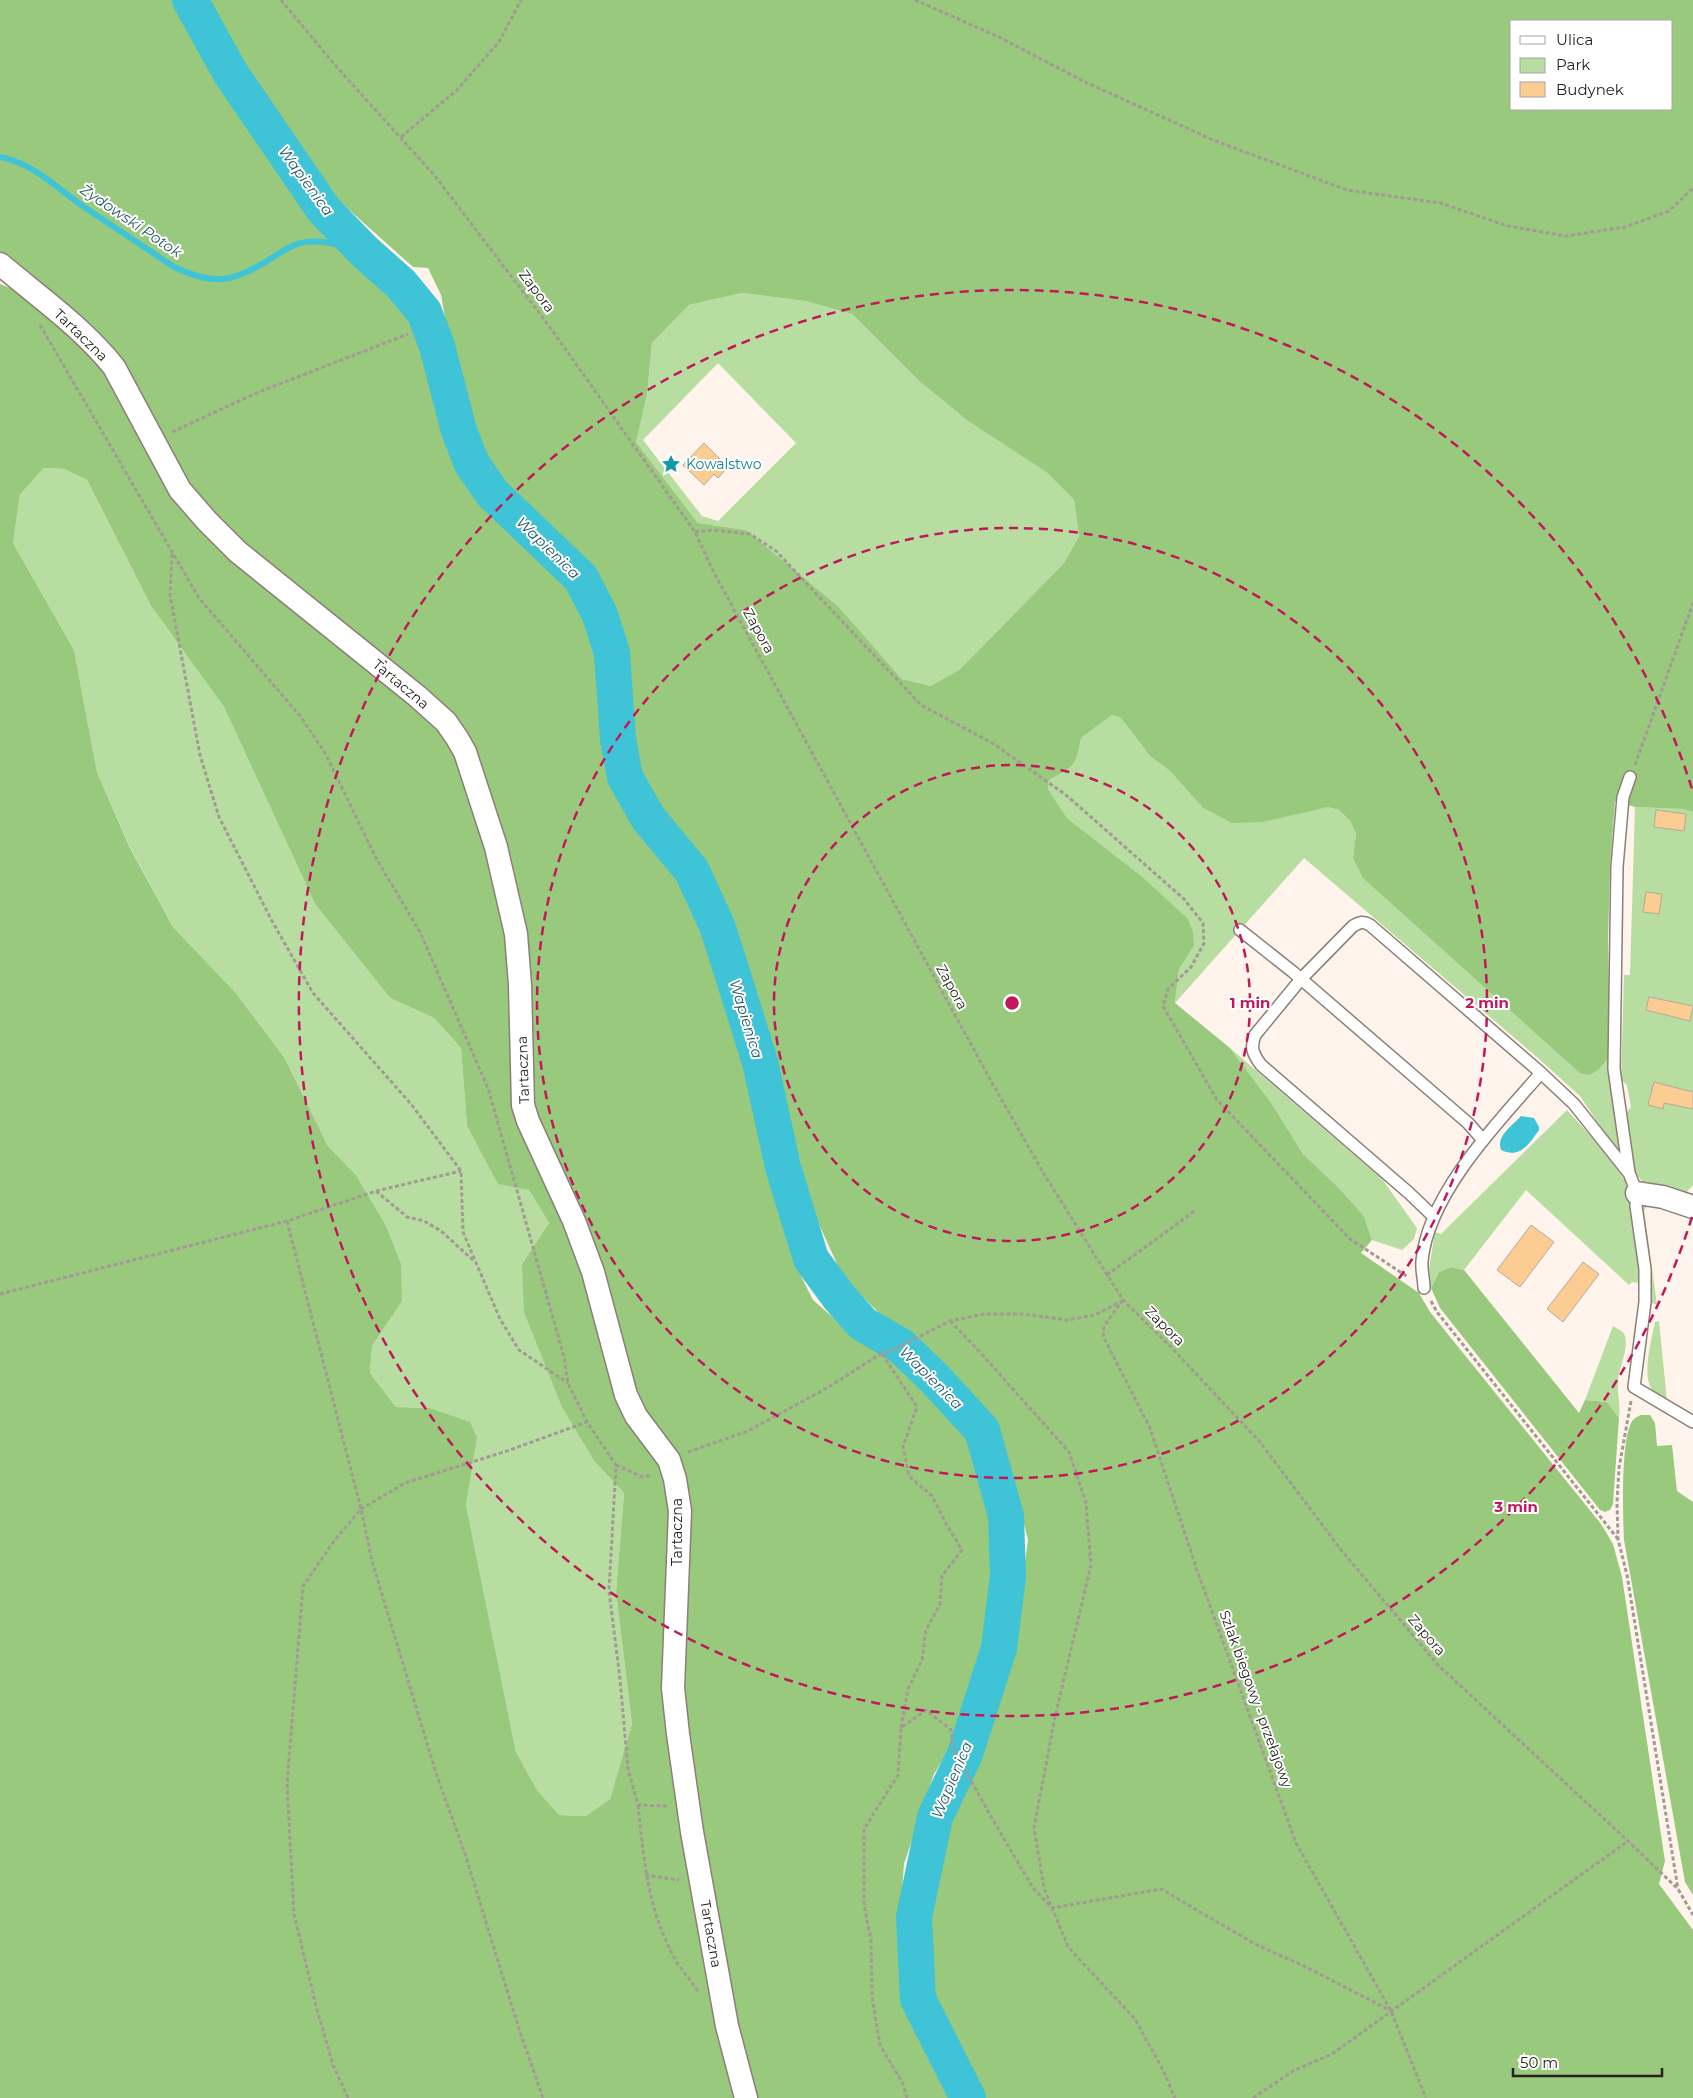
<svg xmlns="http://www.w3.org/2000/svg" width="1693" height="2098" viewBox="0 0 1693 2098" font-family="Montserrat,sans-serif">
	<rect width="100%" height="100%" fill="#fff4ec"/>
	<path fill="#b7dda1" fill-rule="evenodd" d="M742,293L805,301L852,314L920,382L968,421L1046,472L1074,500L1079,536L1064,563L959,670L932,686L902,679L838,606L746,530L698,523L636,442L647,395L652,343L689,305ZM718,363L796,443L718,521L702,516L643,440Z
		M44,468L64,469L87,480L151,606L224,707L315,904L390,998L434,1018L461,1048L467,1126L498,1183L529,1190L549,1223L522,1264L595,1462L624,1493L616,1592L632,1724L610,1799L586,1816L559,1815L537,1790L516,1752L466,1505L477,1438L429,1408L396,1407L370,1373L372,1346L402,1300L355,1174L328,1146L284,1057L235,992L173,927L130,847L97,772L74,650L13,543L20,493Z
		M1112,715L1121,718L1150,756L1170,771L1202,807L1304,811L1328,807L1339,810L1350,821L1356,833L1353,858L1610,1056L1620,1150L1617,1152L1580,1096L1538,1058L1304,858L1175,1003L1179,969L1194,946L1140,875L1067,818L1048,789L1049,780C1074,766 1076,768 1081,738Z
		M1635,807L1684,809L1693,812V1185L1685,1194C1664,1190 1645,1192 1635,1171L1626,1113L1631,1107L1627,1085L1621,1080L1624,975H1630Z
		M1230,1048L1382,1179L1417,1228L1414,1239L1402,1250L1372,1240L1364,1216L1337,1186L1303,1154L1272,1104Z
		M1567,1110L1606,1153L1626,1182L1641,1283L1632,1282L1629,1285L1526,1190L1464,1270L1451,1267L1439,1272L1431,1288L1429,1269L1435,1232L1441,1234Z
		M1650,1203L1644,1210L1657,1305L1652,1303L1650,1271L1642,1207Z
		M1659,1321L1667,1401C1663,1398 1657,1396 1654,1392C1640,1379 1652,1338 1655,1322Z
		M1613,1326C1617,1329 1624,1331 1625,1336C1629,1351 1618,1368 1618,1382C1617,1395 1621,1405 1619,1418L1607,1402L1585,1400Z"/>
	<path fill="#99c97d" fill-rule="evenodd" d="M0,0H178L207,55L250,125L321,216L386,287L403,310L418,342L445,425L456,467L478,504L533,545L570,578L587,611L601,653L605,740L614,783L637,828L681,878L705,929L747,1062L797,1268L813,1300L844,1327L875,1347L918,1382L968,1439L993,1518L995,1575L990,1644L964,1726L934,1774L904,1864L898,1944L908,1998L952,2098H752L682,1733L686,1511L649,1426L531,1118L524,985L469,750L209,517L117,364L0,256Z
		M202,0H1693V812L1683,809L1635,807L1615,801L1610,866L1608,940L1610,1056L1598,1070L1589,1075L1580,1073L1363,878L1353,858L1356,833L1350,821L1339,810L1328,807L1262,822L1232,823L1202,807L1170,771L1150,756L1121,718L1112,715L1081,738C1076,768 1074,766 1049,780L1048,789L1067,818L1140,875L1188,919L1193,932L1194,946L1179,969L1175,1003L1230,1048L1272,1104L1303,1154L1337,1186L1364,1216L1372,1240L1361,1253L1419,1293L1430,1312L1601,1524L1613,1544L1622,1577L1665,1861L1659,1884L1693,1930V2098H984L931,1998L927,1915L948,1826L990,1727L1013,1650L1028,1540L1011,1470L993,1422L941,1366L879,1313L843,1277L813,1211L787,1111L771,1057L747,992L730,928L703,871L656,812L637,775L622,644L589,573L559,540L500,489L480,458L469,429L457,383L441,295L428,268L413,267L337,199L274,120ZM1512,21H1672V109H1512ZM742,293L805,301L852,314L920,382L968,421L1046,472L1074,500L1079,536L1064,563L959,670L931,686L902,679L838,606L746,530L698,523L636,442L647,395L652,343L689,305Z
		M0,284L32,297L98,354L177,491L453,739L506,903L518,1104L665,1474L672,1503L668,1689L740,2098H0ZM44,468L64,469L87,480L151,606L224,707L315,904L390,998L434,1018L461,1048L467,1126L498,1184L529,1190L549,1223L522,1264L524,1312L562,1407L595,1462L624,1493L616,1592L632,1724L610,1799L586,1816L559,1815L537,1790L516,1752L466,1505L477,1438L470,1422L429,1408L396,1407L370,1373L372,1346L402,1301L401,1264L386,1226L355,1174L328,1146L284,1057L235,992L173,927L130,848L97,772L74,650L13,543L20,494Z
		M1451,1267L1464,1270L1579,1413L1585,1400L1607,1402L1619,1418L1613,1504L1610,1510L1605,1512L1600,1510L1440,1308L1431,1288L1439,1272Z
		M1641,1415H1650L1655,1423L1657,1446L1672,1445L1677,1491L1693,1502V1895L1685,1882L1624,1540C1623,1520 1620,1431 1634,1419C1636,1417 1639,1416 1641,1415Z"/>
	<path fill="#3fc3d6" d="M1521,1116L1534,1118L1539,1127V1130C1529,1144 1520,1159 1501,1150C1496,1136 1512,1126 1521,1116Z"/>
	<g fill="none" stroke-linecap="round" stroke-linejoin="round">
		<path stroke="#3fc3d6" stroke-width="6" d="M0,157C32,163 55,186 81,205C112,226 143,246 174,267C212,285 231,283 267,261C276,255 287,248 297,244C319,237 344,246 365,252"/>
		<path stroke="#3fc3d6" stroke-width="36" d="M190,0L231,74L324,210L365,252L401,284L424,312L437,346L459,431L472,464L492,493L581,578L600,615L612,653L618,739L625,777L648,818L692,871L718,928L760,1062L783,1167L811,1259L839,1297L863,1324L901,1346L934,1378L982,1430L1006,1516L1008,1576L999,1648L965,1754L935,1817L914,1917L918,1999L968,2098"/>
	</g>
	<path fill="#fccd93" stroke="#b3a99e" d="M704,443L728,467L718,478L714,474L704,485L683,465Z
		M1656,810L1686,814L1684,831L1654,827Z
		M1646,892L1662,894L1659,914L1643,912Z
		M1649,997L1693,1006L1690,1021L1646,1010Z
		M1654,1082L1693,1092V1109L1664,1103L1663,1109L1648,1105Z
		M1531,1225L1554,1242L1520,1287L1497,1270Z
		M1583,1262L1599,1274L1563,1322L1547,1309Z"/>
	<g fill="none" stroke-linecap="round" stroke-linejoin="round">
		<g stroke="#8b7f77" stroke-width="14">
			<path id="service" d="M1630,777L1623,797L1617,867L1614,1069L1629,1173L1637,1193L1636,1206L1645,1269V1302L1634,1387L1693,1422
				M1240,930L1293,972L1468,1123L1483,1140
				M1433,1216L1409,1193L1261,1065C1253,1054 1250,1048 1255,1035L1301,979L1353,926C1360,922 1363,921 1370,925L1541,1073
				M1424,1288C1424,1279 1421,1270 1422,1261C1428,1194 1498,1122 1541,1073L1574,1104L1628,1172"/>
		</g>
		<g stroke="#8b7f77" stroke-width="25">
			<path id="minor" d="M0,264C39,297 82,327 114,367L180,490L207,521L238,552L417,696L446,722L457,738L465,752L496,847L516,934L520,985L523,1105L528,1121L574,1221L593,1272L626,1395L636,1416L669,1460L675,1479L680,1511L673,1688L678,1734L692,1832L727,2026L746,2098
				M1637,1193L1663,1197L1693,1207"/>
		</g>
		<path stroke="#a39a94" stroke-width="3" stroke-dasharray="4 2.5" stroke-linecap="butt" d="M281,0L334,64L435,176L549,326L695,532L713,571L991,1081L1044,1174L1123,1300L1170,1346L1260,1442L1341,1550L1438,1665L1628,1841L1678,1889L1693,1915
			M915,0L999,37L1083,81L1213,140L1347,190L1440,203L1508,226L1566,236L1625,227L1669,211L1693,188
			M401,137L457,90L499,42L521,0
			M40,325L199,598L300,716L325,753L376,858L420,932L488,1088L564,1357L568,1383L587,1422L616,1465L609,1591L620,1679L628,1769L638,1805L669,1806
			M172,432L254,394L408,334
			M695,532L713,530L750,534L776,551L921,705L994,744L1066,795L1184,899L1203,923L1204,943L1191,967L1168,989L1163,1006L1217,1100L1350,1239L1408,1277
			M172,554L170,595L200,755L219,817L272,921L313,993L411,1104L461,1171L463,1232L500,1319L519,1350L568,1383
			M1635,765L1693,603
			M376,1191L407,1217L424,1221L441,1231L474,1261
			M287,1221L361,1509L372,1561L435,1770L465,1854L519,2029L543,2098
			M1107,1275L1196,1210
			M0,1294L287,1221L376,1191L461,1171
			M1123,1300L1104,1326L1103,1336L1150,1428L1197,1570L1296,1843L1391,2011L1426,2098
			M1431,1301L1437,1312L1618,1539
			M950,1321L979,1351L1069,1452L1086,1503L1091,1565L1055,1717L1034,1828L1044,1888L1068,1947L1135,2019L1164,2072L1175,2098
			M882,1354L917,1407L903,1447L909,1476L932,1496L947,1525L962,1550L942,1576L940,1604L926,1630L922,1660L908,1689L901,1728
			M1631,1401L1619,1468L1617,1502L1618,1539L1627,1575L1678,1889
			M688,1452L748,1431L827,1388L877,1356L901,1346L950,1321L984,1314H1023L1067,1320L1095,1315L1122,1301
			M616,1465L642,1477L652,1475
			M638,1805C644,1861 648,1914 678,1964C684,1973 692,1982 698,1991
			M645,1875L679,1880
			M348,2098L333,2065L316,2006L294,1914L287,1784L303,1586L334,1541L361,1509L405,1483L507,1451L587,1422
			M907,2098L903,2084L880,2045L872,1997L871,1940L864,1904V1829L898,1775L901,1728L926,1710L951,1730L953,1748L990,1815L1033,1888L1052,1908L1161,1889L1255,1944L1304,1966L1391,2011
			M1253,2098L1293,2071L1332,2054L1628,1841"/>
		<use href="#service" stroke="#fff" stroke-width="11"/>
		<use href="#minor" stroke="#fff" stroke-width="22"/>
	</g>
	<g fill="none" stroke="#c2185b" stroke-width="2.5" stroke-dasharray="9 6">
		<circle cx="1012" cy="1003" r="238"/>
		<circle cx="1012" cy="1003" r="475"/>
		<path d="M1692 1217A713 713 0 1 1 1692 789"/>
	</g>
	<defs>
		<g id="sight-bare" transform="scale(1.5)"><path d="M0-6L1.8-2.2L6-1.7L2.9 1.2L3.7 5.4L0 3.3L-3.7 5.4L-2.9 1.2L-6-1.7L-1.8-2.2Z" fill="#0f9aa8" stroke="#fff" stroke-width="2.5" paint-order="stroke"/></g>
	</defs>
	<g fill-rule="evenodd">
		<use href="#sight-bare" x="671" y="464"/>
	</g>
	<g text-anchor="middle" stroke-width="4" stroke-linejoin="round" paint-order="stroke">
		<g font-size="14" fill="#26211e" stroke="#fff">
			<text transform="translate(537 291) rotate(53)" y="5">Zapora</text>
			<text transform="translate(81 335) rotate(44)" y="5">Tartaczna</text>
			<text transform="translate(759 631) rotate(61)" y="5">Zapora</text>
			<text transform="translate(401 684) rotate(40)" y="5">Tartaczna</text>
			<text transform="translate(952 987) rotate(61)" y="5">Zapora</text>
			<text transform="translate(523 1070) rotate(-92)" y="5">Tartaczna</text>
			<text transform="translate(1165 1326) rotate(45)" y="5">Zapora</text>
			<text transform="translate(677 1532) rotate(-90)" y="5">Tartaczna</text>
			<text transform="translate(1427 1635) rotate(49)" y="5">Zapora</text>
			<text transform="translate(1256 1699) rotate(70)" y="5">Szlak biegowy - przełajowy</text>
			<text transform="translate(711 1934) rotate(80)" y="5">Tartaczna</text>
		</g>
		<g font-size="14" fill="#0d838f" stroke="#fff" text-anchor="start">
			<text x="686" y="469">Kowalstwo</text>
		</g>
		<g font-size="15" font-style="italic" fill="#265b63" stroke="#fff">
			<text transform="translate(306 181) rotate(54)" y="5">Wapienica</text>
			<text transform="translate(131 221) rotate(34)" y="5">Żydowski Potok</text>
			<text transform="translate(548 548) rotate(44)" y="5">Wapienica</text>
			<text transform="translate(746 1019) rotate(73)" y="5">Wapienica</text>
			<text transform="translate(931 1378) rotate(45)" y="5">Wapienica</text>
			<text transform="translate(952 1780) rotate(-67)" y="5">Wapienica</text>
		</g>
	</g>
	<circle cx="1012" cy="1003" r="8" fill="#c2185b" stroke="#fff" stroke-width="2.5"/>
	<g font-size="15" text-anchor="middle" font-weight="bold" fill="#c2185b" stroke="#fff" stroke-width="4" stroke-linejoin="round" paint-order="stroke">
		<text x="1250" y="1008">1 min</text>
		<text x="1487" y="1008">2 min</text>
		<text x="1516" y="1512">3 min</text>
	</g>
	<rect x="1510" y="20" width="162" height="90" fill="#ffffff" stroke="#a8a6a5"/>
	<rect x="1520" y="36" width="25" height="8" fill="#ffffff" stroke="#a8a6a5"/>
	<text x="1556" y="45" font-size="15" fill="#26211e">Ulica</text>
	<rect x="1520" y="58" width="25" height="15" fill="#b7dda1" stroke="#a8a6a5"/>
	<text x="1556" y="70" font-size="15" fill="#26211e">Park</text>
	<rect x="1520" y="82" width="25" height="15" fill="#fccd93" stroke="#a8a6a5"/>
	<text x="1556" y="95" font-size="15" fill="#26211e">Budynek</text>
	<path d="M1513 2068v8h149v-8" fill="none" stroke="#26211e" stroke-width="2.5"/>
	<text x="1520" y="2068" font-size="15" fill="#26211e" stroke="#ffffff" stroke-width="4" paint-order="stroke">50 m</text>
</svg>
